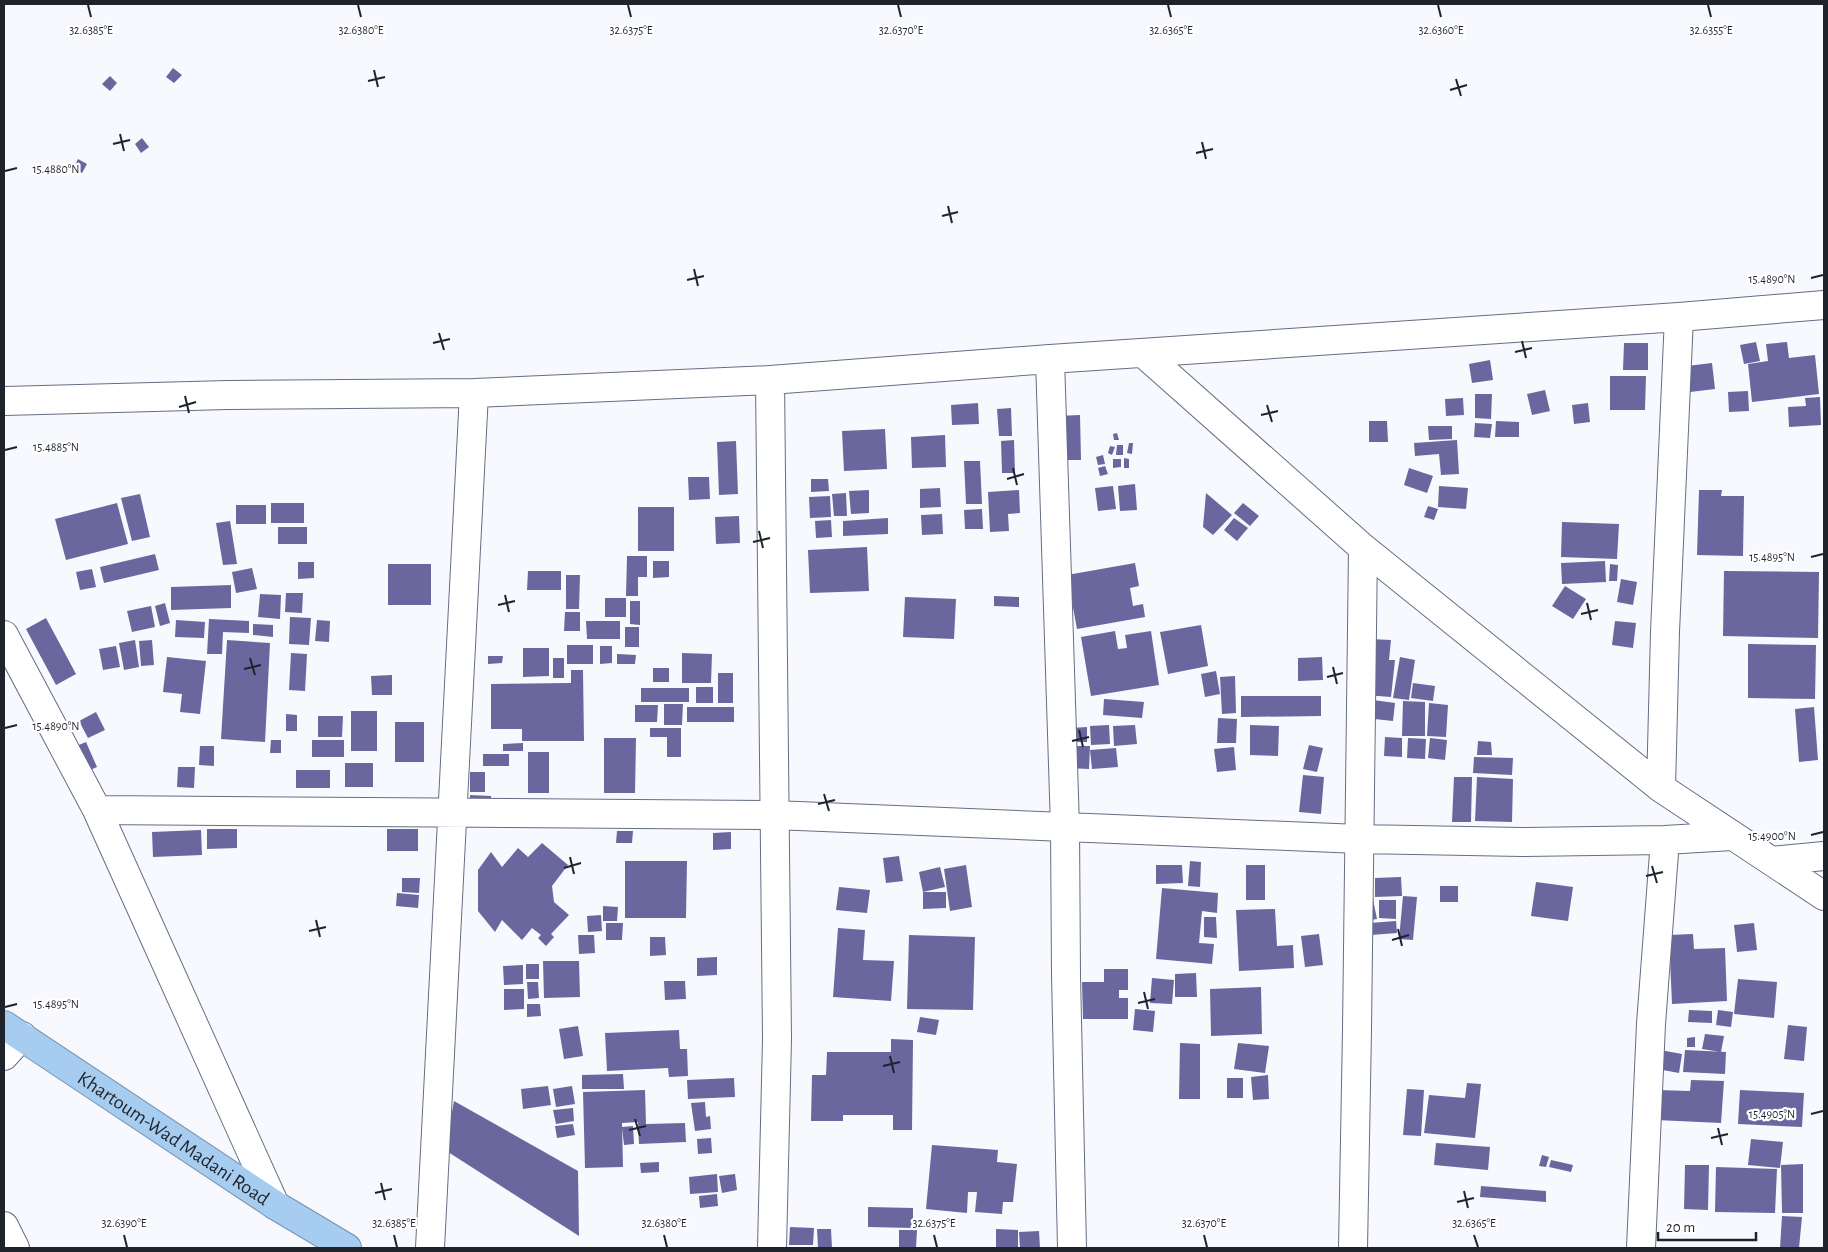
<svg xmlns="http://www.w3.org/2000/svg" width="1828" height="1252" viewBox="0 0 1828 1252" font-family="'Alegreya Sans',sans-serif">
	<rect width="100%" height="100%" fill="#f7f9fe"/>
	<path fill="#69679e" d="M173,68L182,75L174,83L166,77Z
		M110,76L117,83L110,91L102,84Z
		M142,138L149,147L141,153L135,144Z
		M78,159L87,164L82,173L73,169Z
		M1756,342L1760,361L1744,364L1740,345Z
		M1787,342L1789,358L1815,355L1819,394L1752,402L1748,364L1768,361L1766,344Z
		M1624,343H1648V370H1623Z
		M1490,360L1493,380L1472,383L1469,364Z
		M1712,363L1715,389L1690,392L1687,366Z
		M1610,376H1646L1645,410H1610Z
		M1545,390L1550,411L1532,415L1527,394Z
		M1748,391L1749,411L1729,412L1728,392Z
		M1475,394H1492L1491,419L1475,418Z
		M1820,397L1821,425L1789,427L1788,407L1806,406L1805,398Z
		M1463,398L1464,415L1446,416L1445,399Z
		M978,403L979,424L952,425L951,405Z
		M1588,403L1590,422L1574,424L1572,405Z
		M1011,408L1012,436H999L997,409Z
		M1080,415L1081,460H1058L1056,416Z
		M1369,421H1387L1388,442H1369Z
		M1496,421L1519,422V437H1495Z
		M1475,423L1492,424L1490,438L1474,437Z
		M1428,426H1452V439L1429,440Z
		M885,429L887,469L844,471L842,431Z
		M1117,433L1119,440H1114L1113,434Z
		M945,435L946,467L912,468L911,437Z
		M1014,440L1015,473H1002L1001,441Z
		M1457,440L1459,474L1441,475L1439,454L1415,456L1414,443Z
		M736,441L738,494L719,495L717,442Z
		M1129,443H1133L1132,454L1127,453Z
		M1117,445H1123V455H1116Z
		M1110,446L1115,447L1112,455L1108,453Z
		M1103,455L1105,464L1098,465L1096,457Z
		M1124,458L1129,459V468H1124Z
		M1113,459H1121V467L1113,468Z
		M964,461H980L982,504H966Z
		M1105,466L1108,474L1100,476L1098,468Z
		M1409,468L1433,476L1427,493L1404,485Z
		M688,477H709L710,499L689,500Z
		M811,479H828L829,491L811,492Z
		M1135,484L1137,510L1120,511L1118,486Z
		M1113,486L1116,509L1098,511L1095,488Z
		M1439,486L1468,488L1466,509L1438,507Z
		M940,488L941,507L920,508V489Z
		M869,490V513L851,514L849,491Z
		M1019,490L1020,513L1008,514L1009,531L990,532L988,492Z
		M1699,490H1722L1721,496H1744L1743,556L1697,555Z
		M846,493L847,516H834L832,494Z
		M1206,493L1232,515L1213,535L1203,527Z
		M140,494L150,537L132,541L121,498Z
		M830,496L831,517L810,518L809,497Z
		M117,503L128,544L66,560L55,519Z
		M271,503H304V523H271Z
		M1243,503L1259,516L1250,526L1234,513Z
		M236,505H266V524H236Z
		M1428,506L1438,509L1434,520L1424,517Z
		M638,507H674V551H638Z
		M982,509L983,529H965L964,510Z
		M942,514L943,534L922,535L921,515Z
		M739,516L740,543L716,544L715,517Z
		M888,518V534L843,536V521Z
		M1234,518L1248,528L1237,541L1224,530Z
		M831,520L832,537L816,538L815,521Z
		M230,521L237,564L223,565L216,523Z
		M1562,522L1619,524L1617,559L1561,557Z
		M278,527H307V544H278Z
		M867,547L869,591L810,593L808,550Z
		M155,554L159,570L104,583L100,567Z
		M627,556H647V577H638V596H626Z
		M653,561H669V577L653,578Z
		M1605,561L1606,582L1562,584L1561,563Z
		M298,562H314V578L298,579Z
		M1135,563L1139,586L1130,588L1133,606L1143,604L1145,617L1077,629L1067,575Z
		M388,564H431V605H388Z
		M1610,564L1618,565L1617,581H1609Z
		M252,568L257,589L236,593L232,572Z
		M92,569L96,587L80,590L76,572Z
		M528,571H561V590H527Z
		M1724,571L1819,572L1818,638L1723,636Z
		M566,575H580L579,609H566Z
		M1621,579L1637,582L1633,605L1617,602Z
		M231,585V608L171,610V587Z
		M1565,586L1586,599L1573,619L1552,606Z
		M286,593H303L302,613L285,612Z
		M260,594L281,595L280,619L258,617Z
		M994,596L1019,597V607L994,606Z
		M905,597L956,599L954,639L903,637Z
		M605,598H626V617H605Z
		M630,601H640V625L630,624Z
		M165,603L170,623L160,626L155,606Z
		M151,606L155,627L132,632L127,611Z
		M565,612H580V631H564Z
		M290,617L311,618L309,645L289,644Z
		M46,618L76,674L56,685L26,629Z
		M209,619L249,621V633L223,632L222,654H207Z
		M176,620L205,622L204,638L175,637Z
		M317,620L330,621L329,642L315,641Z
		M586,621H620V639H587Z
		M1615,621L1636,623L1633,648L1612,645Z
		M253,624L273,625V637L253,635Z
		M1201,625L1208,666L1168,674L1160,632Z
		M625,627H639V647H625Z
		M1115,631L1118,649L1127,648L1125,635L1151,631L1159,685L1091,696L1081,637Z
		M1370,639L1391,640L1389,660H1395L1391,697L1365,695Z
		M135,640L139,667L124,670L119,643Z
		M152,640L154,665L141,666L139,641Z
		M227,640L270,643L265,742L221,739Z
		M1748,644L1816,645L1815,699L1748,698Z
		M567,645H593V664H567Z
		M116,646L120,667L103,670L99,649Z
		M600,646H612V663L600,664Z
		M523,648H549V676L523,677Z
		M291,653L307,654L305,691L289,690Z
		M682,653L712,654L711,683H682Z
		M617,654L636,655L635,664H617Z
		M488,656H503L502,663L488,664Z
		M167,657L206,661L200,714L180,712L182,694L163,692Z
		M1322,657L1323,680L1298,681V658Z
		M1400,657L1415,660L1409,700L1393,698Z
		M553,658H564V678H553Z
		M653,668H669V682H653Z
		M571,670H583L584,741H522V729H491V684L571,683Z
		M1216,671L1220,694L1205,697L1201,674Z
		M718,673H733V703H718Z
		M392,675V695H372L371,676Z
		M1235,676L1236,713L1222,714L1220,677Z
		M1413,683L1435,686L1433,701L1411,698Z
		M696,687H713V703H696Z
		M641,688H689V702H641Z
		M1241,696H1321V716L1241,717Z
		M1104,699L1144,702L1142,718L1103,715Z
		M1366,699L1395,703L1393,721L1365,718Z
		M1403,701L1425,702V736H1402Z
		M1429,703L1448,705L1446,737L1427,736Z
		M664,704H683L682,725H664Z
		M635,705H658L657,722H635Z
		M687,707H734V722H687Z
		M1814,707L1818,760L1799,762L1795,709Z
		M351,711H377V751H351Z
		M96,712L105,730L88,738L79,721Z
		M286,714L297,715V731H286Z
		M318,716H343L342,737H318Z
		M1218,718L1237,719L1236,743H1217Z
		M395,722H424V762H395Z
		M1109,725L1110,744L1091,745L1090,726Z
		M1135,725L1137,744L1114,746L1113,726Z
		M1250,725L1279,726L1278,756L1250,755Z
		M1087,727V742H1071V728Z
		M650,728H681V757H667V737H650Z
		M1385,737L1402,738V757L1384,756Z
		M604,738H636L635,793H604Z
		M1408,738L1426,739L1425,759L1407,758Z
		M1430,738L1447,740L1445,760L1428,758Z
		M271,740H281V753H270Z
		M312,740H344V757H312Z
		M1478,741L1491,742L1492,755H1477Z
		M86,742L97,767L86,772L74,747Z
		M523,743V751H503V744Z
		M1309,745L1323,748L1317,772L1303,769Z
		M200,746H214V766L199,765Z
		M1068,746H1090L1089,769L1068,768Z
		M1234,747L1236,770L1217,772L1214,749Z
		M1116,748L1118,767L1092,769L1090,750Z
		M528,752H549V793H528Z
		M483,754H509V766H483Z
		M1474,757L1513,758L1512,775L1473,773Z
		M345,763H373V787H345Z
		M178,767H195L194,788L177,787Z
		M296,770H330V788H296Z
		M470,772H485V792H470Z
		M1303,775L1324,777L1321,814L1299,812Z
		M1454,777H1472L1471,822H1452Z
		M1477,777L1513,779L1512,822L1475,821Z
		M470,795L491,796V803H470Z
		M207,829H237V848L207,849Z
		M387,829H418V851H387Z
		M201,830L202,855L153,857L152,832Z
		M617,831H633L632,843H616Z
		M731,832V849L713,850V833Z
		M542,843L568,865L552,886L554,902L569,915L551,934L554,937L546,946L538,938L541,935L532,928L522,940L502,920L495,932L478,911V870L491,852L502,867L518,848L528,857Z
		M899,856L903,881L886,883L883,858Z
		M625,861H687L686,918H625Z
		M1190,861L1201,862L1200,887L1188,886Z
		M966,865L972,907L950,911L944,869Z
		M1156,865H1182L1183,883L1156,884Z
		M1246,865H1265V900H1246Z
		M940,867L945,887L923,892L919,872Z
		M1401,877L1402,896L1375,897V878Z
		M402,878H420L419,893L402,892Z
		M1536,882L1573,887L1568,921L1531,916Z
		M1440,886H1458V902H1440Z
		M839,887L870,890L867,913L836,910Z
		M1162,888L1218,893L1217,913L1202,911L1199,943L1214,944L1212,964L1156,959Z
		M923,892H946V908L923,909Z
		M397,893L419,895L418,908L396,906Z
		M1372,895L1377,919L1370,920Z
		M1403,896L1417,897L1413,940L1399,939Z
		M1379,900H1396V919L1379,918Z
		M603,906L618,907L617,921H603Z
		M1275,909L1277,946L1293,945L1294,968L1239,971L1236,910Z
		M601,915L602,931L588,932L587,916Z
		M1204,917H1216L1217,938L1204,937Z
		M1396,921L1397,933L1371,935L1370,923Z
		M606,923H623L622,940H606Z
		M1754,923L1757,950L1737,952L1734,925Z
		M838,928L865,930L863,960L894,961L891,1001L833,997Z
		M1319,934L1323,965L1305,967L1301,936Z
		M1693,934L1694,949L1725,948L1727,1001L1672,1004L1669,935Z
		M578,935H594L595,953L579,954Z
		M909,935L975,937L973,1010L907,1009Z
		M650,937H665L666,955L650,956Z
		M717,957V975L697,976V958Z
		M543,961H579L580,997L544,998Z
		M526,964H539V979H526Z
		M523,965V984L504,985L503,966Z
		M1104,969H1128V990H1119V998H1128V1019H1083L1082,982H1104Z
		M1196,973L1197,997H1175V974Z
		M1152,978L1174,980L1172,1004L1150,1003Z
		M1738,979L1777,982L1774,1018L1734,1014Z
		M664,981H685L686,999L665,1000Z
		M527,982H538L539,998L528,999Z
		M1261,987L1262,1034L1211,1036L1210,989Z
		M504,989H524V1009L504,1010Z
		M527,1004H540L541,1016L527,1017Z
		M1135,1009L1155,1011L1153,1032L1133,1030Z
		M1689,1010L1712,1011V1023L1688,1022Z
		M1718,1010L1733,1012L1731,1027L1716,1025Z
		M920,1017L939,1020L936,1035L917,1032Z
		M1788,1025L1807,1027L1804,1061L1784,1059Z
		M578,1026L583,1056L564,1059L559,1029Z
		M679,1030L680,1049H687L688,1076L669,1077L668,1068L607,1071L605,1033Z
		M1705,1034L1724,1036L1721,1052L1702,1049Z
		M1695,1037V1047H1687V1038Z
		M891,1039L913,1040L912,1130H893V1115H843V1121H811L812,1075H826L827,1052H891Z
		M1180,1043L1200,1044V1099H1179Z
		M1238,1043L1269,1046L1265,1073L1234,1069Z
		M1660,1050L1682,1054L1679,1073L1657,1069Z
		M1685,1050L1726,1052L1725,1074L1683,1072Z
		M623,1074L624,1089H582V1075Z
		M1268,1075L1269,1099L1253,1100L1251,1077Z
		M734,1078L735,1097L688,1099L687,1080Z
		M1227,1078H1243V1098H1227Z
		M1691,1080L1724,1081L1721,1123L1656,1120L1658,1090L1690,1091Z
		M1467,1083L1481,1084L1475,1138L1424,1133L1429,1095L1465,1098Z
		M548,1086L551,1105L523,1109L521,1089Z
		M572,1086L575,1104L556,1107L553,1089Z
		M1407,1089L1424,1090L1421,1136L1403,1135Z
		M645,1090L646,1124L685,1123L686,1142L639,1144L638,1122L622,1123L623,1167L585,1168L583,1092Z
		M1740,1090L1804,1093L1802,1127L1738,1124Z
		M454,1101L578,1171L579,1236L445,1150Z
		M705,1102L706,1117L710,1116L711,1129L695,1131L691,1103Z
		M573,1108L574,1121L556,1124L553,1110Z
		M573,1124L575,1135L557,1138L555,1126Z
		M633,1126L634,1144L624,1145L622,1127Z
		M711,1138L712,1153L698,1154L697,1139Z
		M1751,1139L1783,1142L1780,1168L1748,1165Z
		M1436,1143L1490,1147L1488,1170L1434,1165Z
		M932,1145L998,1150L997,1162L1017,1164L1013,1202H1003L1002,1214L975,1212L977,1192H968L967,1213L926,1209Z
		M1542,1155L1549,1157L1546,1167L1539,1166Z
		M1551,1160L1573,1165L1571,1172L1549,1167Z
		M659,1162V1172L641,1173L640,1163Z
		M1803,1164V1213H1782L1781,1165Z
		M1685,1165H1709L1708,1210L1684,1209Z
		M1716,1167L1777,1169L1775,1213L1715,1212Z
		M717,1174L718,1192L690,1194L689,1177Z
		M735,1174L737,1190L722,1193L719,1176Z
		M1481,1186L1546,1191V1202L1480,1197Z
		M717,1194L718,1206L700,1208L699,1196Z
		M868,1207L913,1208V1228L868,1227Z
		M1782,1216L1802,1217L1799,1248H1780Z
		M790,1227L814,1228L813,1245H789Z
		M817,1229H831L832,1248H818Z
		M996,1229L1018,1230V1248H996Z
		M899,1230H917L916,1248H899Z
		M1039,1231L1040,1248H1020L1019,1232Z"/>
	<g fill="none" stroke-linecap="round" stroke-linejoin="round">
		<g stroke="#646e82" stroke-width="30">
			<path id="street" d="M1143,353L1363,548L1661,788L1824,896
				M1050,359L1065,827L1066,975L1072,1248
				M770,380L777,1039L772,1248
				M4,401L228,395L474,393L770,380L1050,359L1679,317L1824,305
				M4,635L97,810L275,1205
				M1661,788L1665,632L1679,317
				M97,810L774,815L1359,839L1522,842L1665,840L1732,836
				M1771,861L1824,856
				M4,1056L22,1036
				M4,1226L15,1248
				M430,1248L474,393
				M1353,1248L1357,1030L1363,548
				M1641,1248L1651,1024L1665,840"/>
		</g>
		<g stroke="#7791ab" stroke-width="30">
			<g id="highway">
				<path id="s1" d="M4,1025L275,1205L347,1248"/>
			</g>
		</g>
		<use href="#street" stroke="#fff" stroke-width="28"/>
		<use href="#highway" stroke="#a6ccf0" stroke-width="28"/>
	</g>
	<path fill="none" stroke="#1f232c" stroke-width="2" d="M88,5L91,17M358,5L361,17M628,5L631,17M898,5L901,17M1168,5L1171,17M1438,5L1441,17M1708,5L1711,17M374,70L378,87M1456,79L1461,96M368,81L385,77M1450,90L1467,85M120,134L124,151M1202,142L1206,159M113,144L130,140M1196,153L1213,149M5,171L17,168M948,206L952,223M942,216L958,212M694,269L698,286M1811,278L1823,275M687,280L704,276M439,333L444,350M1522,341L1526,358M433,343L450,339M1515,352L1532,348M185,396L189,413M1267,405L1272,422M179,407L196,402M1261,415L1278,411M5,450L17,447M1013,468L1017,485M1007,479L1024,474M759,531L763,548M753,542L770,538M1811,557L1823,554M505,595L509,612M1587,603L1591,620M498,605L515,601M1581,614L1598,610M250,658L255,675M1333,667L1337,684M244,669L261,665M1327,677L1343,673M5,728L17,725M1079,730L1083,747M1072,741L1089,737M824,794L829,811M818,804L835,800M1811,835L1823,832M570,857L574,874M1652,866L1657,883M564,868L581,863M1646,876L1663,872M316,920L320,937M1398,929L1402,946M309,931L326,927M1392,940L1409,935M1144,992L1148,1009M1138,1003L1155,999M5,1007L17,1004M890,1056L894,1073M883,1066L900,1062M1811,1114L1823,1111M635,1119L640,1136M1718,1128L1722,1145M629,1130L646,1126M1711,1138L1728,1134M381,1183L385,1200M1464,1191L1468,1208M375,1193L392,1189M1457,1202L1474,1198M124,1235L127,1247M394,1235L397,1247M664,1235L667,1247M934,1235L937,1247M1204,1235L1207,1247M1474,1235L1478,1247"/>
	<g text-anchor="middle" stroke-width="4.5" stroke-linejoin="round" paint-order="stroke">
		<g font-size="20" fill="#1f232c" stroke="#fff">
			<text dy="7" stroke="none"><textPath href="#s1" startOffset="204">Khartoum-Wad Madani Road</textPath></text>
		</g>
	</g>
	<g font-size="12" text-anchor="middle" fill="#1f232c" stroke="#fff" stroke-width="4.5" stroke-linejoin="round" paint-order="stroke">
		<text x="91" y="34">32.6385°E</text>
		<text x="361" y="34">32.6380°E</text>
		<text x="631" y="34">32.6375°E</text>
		<text x="901" y="34">32.6370°E</text>
		<text x="1171" y="34">32.6365°E</text>
		<text x="1441" y="34">32.6360°E</text>
		<text x="1711" y="34">32.6355°E</text>
		<text x="56" y="173">15.4880°N</text>
		<text x="1772" y="283">15.4890°N</text>
		<text x="56" y="451">15.4885°N</text>
		<text x="1772" y="561">15.4895°N</text>
		<text x="56" y="730">15.4890°N</text>
		<text x="1772" y="840">15.4900°N</text>
		<text x="56" y="1008">15.4895°N</text>
		<text x="1772" y="1118">15.4905°N</text>
		<text x="124" y="1227">32.6390°E</text>
		<text x="394" y="1227">32.6385°E</text>
		<text x="664" y="1227">32.6380°E</text>
		<text x="934" y="1227">32.6375°E</text>
		<text x="1204" y="1227">32.6370°E</text>
		<text x="1474" y="1227">32.6365°E</text>
	</g>
	<rect width="1828" height="1252" fill="none" stroke="#1f232c" stroke-width="10"/>
	<path d="M1658 1232v8h98v-8" fill="none" stroke="#1f232c" stroke-width="2.5"/>
	<text x="1666" y="1232" font-size="15" fill="#1f232c" stroke="#ffffff" stroke-width="4" paint-order="stroke">20 m</text>
</svg>
